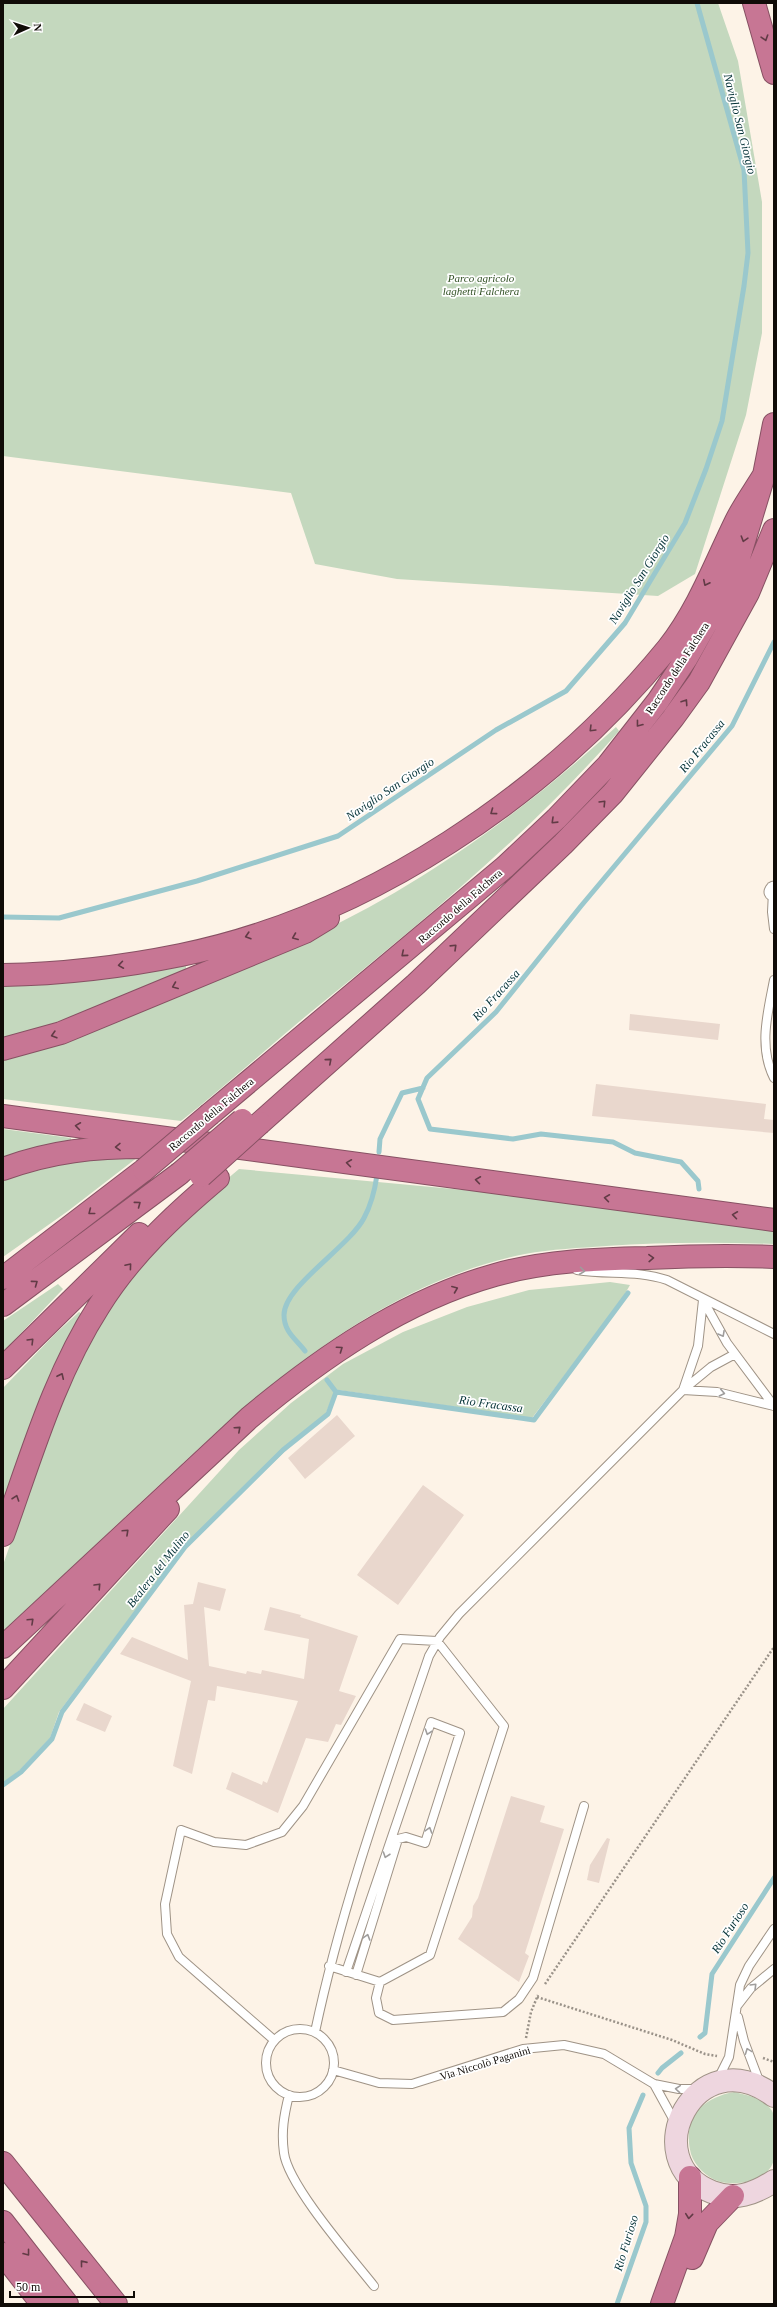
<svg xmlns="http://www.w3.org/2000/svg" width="777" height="2307" viewBox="0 0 777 2307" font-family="Georgia,serif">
	<rect width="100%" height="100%" fill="#fdf3e7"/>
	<path fill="#c4d8be" d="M3,3H718L738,61L762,202V333L746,415L695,574L658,596L397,579L315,564L291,493L3,456Z
		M616,727L619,731C525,838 416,927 306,1016C264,1051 224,1087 181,1121L3,1099V1057L301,941C414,891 525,811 616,727Z
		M186,965V969L63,1020L3,1040V985Z
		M3,1129L71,1138V1143L3,1161Z
		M103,1157H138L68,1211L3,1257V1181C33,1165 69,1161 103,1157Z
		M239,1169L507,1194L774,1230V1244C718,1242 662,1242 606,1246C579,1248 552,1249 525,1254C383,1283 270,1381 168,1477C112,1528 58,1581 3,1633V1565L58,1407L76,1363L129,1278L188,1212Z
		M610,1282L630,1285L619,1304L532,1418L338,1390L334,1393L326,1413L183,1547L59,1712L50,1738L20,1770L3,1783V1709L239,1450L291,1403L343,1364L403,1332L467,1307L529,1290Z
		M58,1284L63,1289L3,1352V1321Z
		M79,1312L82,1314L3,1513V1388L55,1334Z
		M734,2092C748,2095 770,2100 774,2116C775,2123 774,2131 774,2138C774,2144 775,2152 774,2159C770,2181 736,2187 718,2181C706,2177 695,2166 691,2154C682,2119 701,2098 734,2092Z"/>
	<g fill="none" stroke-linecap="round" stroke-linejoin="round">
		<path stroke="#9ac8cd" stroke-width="5" d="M3,917L59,918L197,881L338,836L496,730L566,691L625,623L685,523L706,469L722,421L744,286L748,253L744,170L697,3
			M379,1152L380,1139L402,1093L423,1088
			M699,1189L698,1181L681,1162L635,1153L613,1142L541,1134L513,1139L430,1129L418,1099L427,1078L496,1012L581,906L732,726L774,642
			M305,1351C296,1339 284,1332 284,1315C284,1286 349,1247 364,1218C371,1205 375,1189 377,1175
			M336,1392L534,1420L628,1293
			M3,1785L21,1772L52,1739L62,1712L185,1547L283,1450L328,1414L336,1392L327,1380
			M700,2037L705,2033L712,1974L774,1878
			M658,2073L662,2068L681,2053
			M617,2304L646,2222V2206L631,2163L629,2128L643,2095"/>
	</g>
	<path fill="#e9d7cd" d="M630,1014L720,1024L718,1040L629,1030Z
		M596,1084L766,1104L764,1119L774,1120V1133L592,1116Z
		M337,1415L355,1436L305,1479L288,1458Z
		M423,1485L464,1515L398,1605L357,1575Z
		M198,1582L226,1589L220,1611L204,1607L209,1666L246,1674L247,1671L261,1674L262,1670L304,1679L309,1639L264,1630L270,1607L301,1615L300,1617L358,1636L339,1691L356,1696L341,1725L336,1724L328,1742L306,1738L278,1813L226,1789L232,1772L262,1785L263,1781L267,1783L298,1701L217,1686L215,1701L208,1700L192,1774L173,1766L191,1681L120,1654L132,1637L188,1660L184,1605L193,1604Z
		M84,1703L112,1716L105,1732L76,1720Z
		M511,1796L545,1806L540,1822L564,1829L525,1953L529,1956L519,1982L458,1939L472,1917L473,1906L478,1898Z
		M607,1838L610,1839L599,1883L587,1880L590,1865Z"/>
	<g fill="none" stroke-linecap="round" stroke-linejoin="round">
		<g stroke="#9f9386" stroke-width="10">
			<path id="lane" d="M773,892L772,912L774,929
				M774,980C768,1012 758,1046 774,1078
				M577,1270C608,1275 637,1270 667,1280L774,1334
				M703,1300L698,1346L683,1390L717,1392L774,1406
				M703,1300L727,1343L774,1406
				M346,1972L431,1722L460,1733L425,1843L406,1837L398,1839L356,1975
				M380,1982L376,1998L379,2013L393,2020L503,2012L519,1999L533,1978L584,1806
				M737,2006L751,1988L774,1969
				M738,2017L744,2041L761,2086
				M266 2063a34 34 0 1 1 68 0a34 34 0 1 1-68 0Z
				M315,2032C342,1904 387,1780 429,1656L440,1637L459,1614L683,1390L711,1367L735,1354
				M274,2040L179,1957L167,1934L165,1904L181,1830L214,1842L246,1845L282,1832L303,1806L400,1639L437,1641L504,1726L430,1955L380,1982L329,1966
				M333,2070L379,2083L412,2084L523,2049L564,2045L604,2054L654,2084L679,2089H699
				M718,2079L729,2057L740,1985L749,1966L774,1929
				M654,2084L676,2124
				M289,2095C284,2115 281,2132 284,2153C288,2185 351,2257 374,2286"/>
		</g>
		<g stroke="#9f9386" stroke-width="19">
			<path id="street" d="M773,892L774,890"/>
		</g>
		<g stroke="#9f9386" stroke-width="24">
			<path id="secondary" d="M774,2096C696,2037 634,2161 712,2192C735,2201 754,2194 774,2181"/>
		</g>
		<g stroke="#875163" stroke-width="24">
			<path id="highway" d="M754,3L774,73
				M3,975C63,974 122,967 181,955C367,917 549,794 668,648C698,610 715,564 736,521C744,505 755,490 764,475
				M3,1049L61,1033L305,932L328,918
				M210,1114L505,867L556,819L608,765L658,701L686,659L734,574L764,475L774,424
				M3,1116L774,1220
				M260,1123L416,984L563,844L613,793L673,718L699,682L748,593L774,530
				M3,1169C52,1151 94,1147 146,1147
				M3,1278L144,1170
				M3,1305L179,1174
				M3,1368L139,1234
				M3,1535C31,1457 54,1376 99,1306C130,1256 174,1215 218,1178
				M3,1647L249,1418C321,1358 402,1301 495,1275C544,1261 596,1259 647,1258C689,1256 732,1255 774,1257
				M3,1688L168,1509
				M3,2163L116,2304
				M3,2222L67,2304
				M3,2254L42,2304
				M692,2258L707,2223L733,2196
				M662,2304L686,2237L690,2214V2177"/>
		</g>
		<path stroke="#9a9289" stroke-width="2.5" stroke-dasharray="2 2" stroke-linecap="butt" d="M545,1984L774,1647
			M537,1997L672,2040L705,2054L717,2056
			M526,2038L531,2012L538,1995
			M763,2058L774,2062"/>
		<use href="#lane" stroke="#fff" stroke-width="8"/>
		<use href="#street" stroke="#fff" stroke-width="17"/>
		<use href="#secondary" stroke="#eed6df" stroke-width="22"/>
		<use href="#highway" stroke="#c77694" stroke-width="22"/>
		<g stroke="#875163" stroke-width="24" stroke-linecap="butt">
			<path id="highway-bridge" d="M144,1170L210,1114
				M179,1174L242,1120
				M201,1176L260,1123"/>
		</g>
		<use href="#highway-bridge" stroke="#c77694" stroke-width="22"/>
	</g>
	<defs><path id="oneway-chevron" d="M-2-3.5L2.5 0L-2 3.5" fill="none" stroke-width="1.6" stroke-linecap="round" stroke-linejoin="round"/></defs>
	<g stroke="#623b46">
		<use href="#oneway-chevron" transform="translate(765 38) rotate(72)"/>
		<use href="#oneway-chevron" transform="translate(744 539) rotate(107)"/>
		<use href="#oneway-chevron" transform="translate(706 583) rotate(116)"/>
		<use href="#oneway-chevron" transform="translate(685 702) rotate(-56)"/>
		<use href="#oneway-chevron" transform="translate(639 724) rotate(128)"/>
		<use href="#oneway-chevron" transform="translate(592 729) rotate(135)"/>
		<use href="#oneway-chevron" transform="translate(603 803) rotate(-46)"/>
		<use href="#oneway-chevron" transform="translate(493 812) rotate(144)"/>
		<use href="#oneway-chevron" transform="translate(554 821) rotate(136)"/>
		<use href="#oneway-chevron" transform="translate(248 936) rotate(163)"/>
		<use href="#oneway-chevron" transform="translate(295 937) rotate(158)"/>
		<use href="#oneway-chevron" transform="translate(454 947) rotate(-44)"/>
		<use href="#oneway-chevron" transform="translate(404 954) rotate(140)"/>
		<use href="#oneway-chevron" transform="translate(121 965) rotate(172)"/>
		<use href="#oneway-chevron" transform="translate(175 986) rotate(158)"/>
		<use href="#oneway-chevron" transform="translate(54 1035) rotate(164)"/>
		<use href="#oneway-chevron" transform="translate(329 1061) rotate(-41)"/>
		<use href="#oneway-chevron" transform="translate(78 1126) rotate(-172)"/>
		<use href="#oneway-chevron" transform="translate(118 1147) rotate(179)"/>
		<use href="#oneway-chevron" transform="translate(349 1163) rotate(-172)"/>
		<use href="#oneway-chevron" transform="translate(478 1180) rotate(-172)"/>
		<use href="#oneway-chevron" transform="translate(607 1198) rotate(-172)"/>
		<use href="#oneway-chevron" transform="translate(138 1204) rotate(-37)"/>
		<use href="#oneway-chevron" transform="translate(91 1212) rotate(142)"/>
		<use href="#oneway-chevron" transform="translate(735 1215) rotate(-172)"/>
		<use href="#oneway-chevron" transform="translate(651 1258) rotate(-2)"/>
		<use href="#oneway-chevron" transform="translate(129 1266) rotate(-50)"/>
		<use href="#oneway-chevron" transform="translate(35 1283) rotate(-36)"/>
		<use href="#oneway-chevron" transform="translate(455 1289) rotate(-22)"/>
		<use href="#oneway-chevron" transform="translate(31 1341) rotate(-45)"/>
		<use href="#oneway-chevron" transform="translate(340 1349) rotate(-35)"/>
		<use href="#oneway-chevron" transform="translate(61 1376) rotate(-65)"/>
		<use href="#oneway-chevron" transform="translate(238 1429) rotate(-42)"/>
		<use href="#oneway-chevron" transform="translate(16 1498) rotate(-71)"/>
		<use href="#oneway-chevron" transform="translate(126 1532) rotate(-43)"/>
		<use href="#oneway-chevron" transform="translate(98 1586) rotate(-47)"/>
		<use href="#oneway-chevron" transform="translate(31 1621) rotate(-43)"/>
		<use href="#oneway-chevron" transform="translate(689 2216) rotate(96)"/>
		<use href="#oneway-chevron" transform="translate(27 2253) rotate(52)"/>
		<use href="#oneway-chevron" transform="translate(83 2263) rotate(-129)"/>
	</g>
	<g stroke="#9f9d9c">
		<use href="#oneway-chevron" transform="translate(582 1271) rotate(8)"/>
		<use href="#oneway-chevron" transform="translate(722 1334) rotate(61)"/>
		<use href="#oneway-chevron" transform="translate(722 1393) rotate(12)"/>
		<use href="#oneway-chevron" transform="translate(428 1732) rotate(109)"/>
		<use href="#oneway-chevron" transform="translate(429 1830) rotate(-73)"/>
		<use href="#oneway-chevron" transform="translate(386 1855) rotate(109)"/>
		<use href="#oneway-chevron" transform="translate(367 1937) rotate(-73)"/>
		<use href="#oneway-chevron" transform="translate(754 1986) rotate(-45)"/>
		<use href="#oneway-chevron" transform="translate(748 2051) rotate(-111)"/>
		<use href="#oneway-chevron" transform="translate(678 2089) rotate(-175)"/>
	</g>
	<g text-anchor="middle" stroke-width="3.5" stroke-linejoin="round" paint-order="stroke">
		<g font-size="11" font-style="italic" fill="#325125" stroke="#fff">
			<text x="481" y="282">Parco agricolo<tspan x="481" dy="13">laghetti Falchera</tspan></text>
		</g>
		<g font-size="11" fill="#100b07" stroke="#fff">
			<text transform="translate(677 668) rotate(-57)" y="4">Raccordo della Falchera</text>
			<text transform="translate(460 906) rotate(-41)" y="4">Raccordo della Falchera</text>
			<text transform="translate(211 1114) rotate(-40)" y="4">Raccordo della Falchera</text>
			<text transform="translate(485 2063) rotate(-17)" y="4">Via Niccolò Paganini</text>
		</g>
		<g font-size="12" font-style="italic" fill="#043237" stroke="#fff">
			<text transform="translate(740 124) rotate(76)" y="4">Naviglio San Giorgio</text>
			<text transform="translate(639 579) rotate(-58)" y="4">Naviglio San Giorgio</text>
			<text transform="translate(702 746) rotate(-51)" y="4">Rio Fracassa</text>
			<text transform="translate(390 789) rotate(-34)" y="4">Naviglio San Giorgio</text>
			<text transform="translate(496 995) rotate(-48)" y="4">Rio Fracassa</text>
			<text transform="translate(491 1404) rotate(8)" y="4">Rio Fracassa</text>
			<text transform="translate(158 1569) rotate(-52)" y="4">Bealera del Mulino</text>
			<text transform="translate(730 1928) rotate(-57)" y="4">Rio Furioso</text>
			<text transform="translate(626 2243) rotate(-73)" y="4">Rio Furioso</text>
		</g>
	</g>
	<rect width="777" height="2307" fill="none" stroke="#100b07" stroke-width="8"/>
	<g transform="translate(28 28) rotate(87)" stroke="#ffffff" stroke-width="3" paint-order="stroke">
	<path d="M0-3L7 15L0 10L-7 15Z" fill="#100b07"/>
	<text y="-6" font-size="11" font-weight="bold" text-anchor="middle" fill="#100b07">N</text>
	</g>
	<path d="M10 2291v6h124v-6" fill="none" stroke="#100b07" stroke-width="2"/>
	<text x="16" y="2291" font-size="12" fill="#100b07" stroke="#ffffff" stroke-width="3" paint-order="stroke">50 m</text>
</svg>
